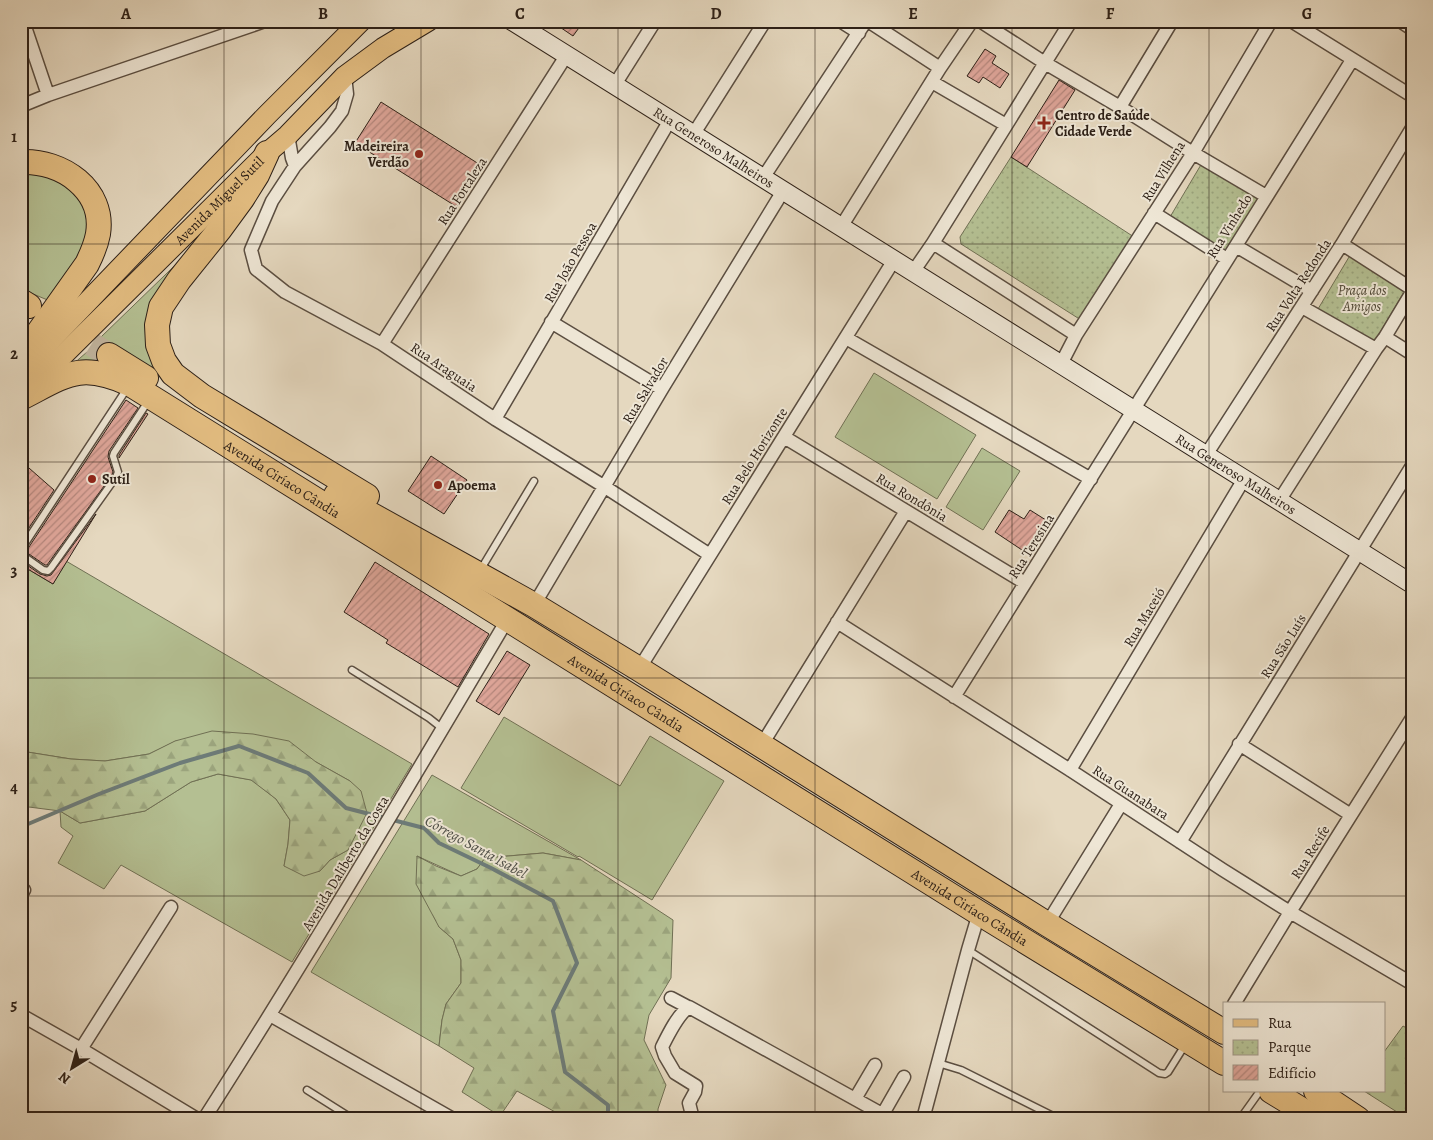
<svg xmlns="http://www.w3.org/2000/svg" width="1433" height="1140" viewBox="0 0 1433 1140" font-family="Alegreya,serif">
	<defs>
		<pattern id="forest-firs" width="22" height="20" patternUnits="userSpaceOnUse" patternTransform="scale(1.25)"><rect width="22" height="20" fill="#b4bf92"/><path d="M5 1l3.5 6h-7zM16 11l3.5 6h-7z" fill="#9ba47d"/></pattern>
		<pattern id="park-dots" width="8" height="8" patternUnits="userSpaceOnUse" patternTransform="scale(1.25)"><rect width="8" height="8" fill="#b4bf92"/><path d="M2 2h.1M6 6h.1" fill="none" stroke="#9ba47d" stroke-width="1.8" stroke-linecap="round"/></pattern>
		<pattern id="building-hatch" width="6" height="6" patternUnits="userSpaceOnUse" patternTransform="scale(1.25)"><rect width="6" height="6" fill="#dfa69a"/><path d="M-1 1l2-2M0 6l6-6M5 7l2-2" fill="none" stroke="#b5877d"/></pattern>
	</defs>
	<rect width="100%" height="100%" fill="#e5d8bf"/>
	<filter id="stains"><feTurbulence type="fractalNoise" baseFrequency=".004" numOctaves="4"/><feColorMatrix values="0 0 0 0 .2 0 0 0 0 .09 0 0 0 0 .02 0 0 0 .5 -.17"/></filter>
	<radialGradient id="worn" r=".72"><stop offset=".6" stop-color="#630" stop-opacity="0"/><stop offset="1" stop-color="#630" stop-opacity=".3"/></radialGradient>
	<path fill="#b4bf92" stroke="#707054" d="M21,170L41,172L80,195L89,221L84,251L50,301L21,289Z
		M196,245L168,282L170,383L101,337Z
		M87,352L90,353L136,380L72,365Z
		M874,373L976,435L937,499L835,437Z
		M982,448L1020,471L983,530L946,507Z
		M66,561L412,764L292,962L121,865L104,889L58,863L73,836L61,827L60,811L80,823L145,811L191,782L218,774L252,780L276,799L290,820L288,844L284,866L320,871L330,860L348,850L350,781L316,762L176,741L149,754L105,761L71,759L21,751V565L53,584Z
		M504,717L620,786L650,736L724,781L652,900L579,856L578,857L461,788Z
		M432,775L581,860L543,853L485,858L477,869L461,876L417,856L439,927L453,939L461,960V983L446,1004L442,1020L439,1046L311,972Z"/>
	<path fill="url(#forest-firs)" stroke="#707054" d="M212,731L253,734L289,741L316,762L350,781L361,791L367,813L348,850L330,860L320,871L304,876L284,866L288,844L290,820L276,799L251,780L218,774L191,782L145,811L80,823L60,811L21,806V751L71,759L105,761L149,754L175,741Z
		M543,853L581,860L673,920L671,978L649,1015L644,1040L666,1085L658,1109V1119H568L517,1091L500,1116L462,1092L474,1068L439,1046L442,1020L446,1004L461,983V960L453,939L439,927L416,884L417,856L436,866L461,876L477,869L485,858Z
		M1403,1026L1412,1031V1119H1408L1364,1091H1384V1052Z"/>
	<path fill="url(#park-dots)" stroke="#707054" d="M1011,157L1134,237L1081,320L961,244L960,237Z
		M1202,163L1262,199L1226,251L1170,217Z
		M1352,252L1407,287L1373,344L1318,309Z"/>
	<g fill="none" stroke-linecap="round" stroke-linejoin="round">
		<path stroke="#6d7b78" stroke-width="4" d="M21,827L99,794L180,763L239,746L308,773L346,808L424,828L439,843L491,868L553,901L577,963L553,1011L565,1072L608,1105V1119"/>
	</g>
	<path fill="url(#building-hatch)" stroke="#2d2017" d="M551,21H584L573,36Z
		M985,49L996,56L992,63L1009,74L1000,88L983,77L979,83L967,76Z
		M1059,80L1075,90L1027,167L1011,157Z
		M381,102L482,166L457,207L355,143Z
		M126,400L138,408L109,451L108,457L113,472L112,475L47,565H45L26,552L27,550Z
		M146,413L148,414L119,458V455Z
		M431,456L467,480L444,514L408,491Z
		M21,461L54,490L21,540Z
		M1009,510L1024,519L1030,510L1049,522L1028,554L995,532Z
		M96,514L53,584L21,565V561L40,574L47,576L51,575Z
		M375,562L489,634L458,687L386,643L388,640L344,612Z
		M507,651L530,665L499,715L476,701Z"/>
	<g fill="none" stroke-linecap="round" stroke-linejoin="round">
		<path stroke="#c0b39d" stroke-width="24" stroke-dasharray="24 12" stroke-linecap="butt" d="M61,325L109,355"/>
		<g stroke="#5b4e41" stroke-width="9">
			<path id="lane" d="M21,552L22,555L43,570L48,571L51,568L116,477L118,472L113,456L114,453L149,400
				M21,552L22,548L128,387
				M481,569L534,481
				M352,670L429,718L443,729
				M968,950L1159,1073L1165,1074L1168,1072L1185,1045
				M938,1063L961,1070L1059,1119
				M307,1090L353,1119
				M1240,1119L1260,1091"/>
		</g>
		<g stroke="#5b4e41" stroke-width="15">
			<path id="street" d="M23,21L48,95
				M840,21L859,33
				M868,21L940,68
				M980,21L1045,63L1120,107L1193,153L1266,196
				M1291,21L1412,96
				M1400,21L1412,29
				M345,76L347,94L342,111L330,127L295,166L272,201L251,250L256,269L285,292L382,344L495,419L605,487L710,555
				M932,82L1006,125
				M614,86L655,21
				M21,106L48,95L265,21
				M1120,107L1172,21
				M288,135L292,158L295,166
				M693,135L765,21
				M763,178L866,21
				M1154,213L1227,259
				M841,227L940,68L972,21
				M933,243L1071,21
				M1342,244L1412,289
				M1236,246L1312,291
				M913,272L933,243L1076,335
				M1302,307L1376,349
				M551,322L662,389
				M1385,337L1412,354
				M846,338L1091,479
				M382,344L566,56
				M1061,364L1076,335L1193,153L1271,21
				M495,419L670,120
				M784,437L1025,583
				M1206,455L1342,244L1412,128
				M1279,501L1376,349L1385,337L1412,292
				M534,605L662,389L783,191
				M837,622L1070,770L1223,870L1290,912L1411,983L1412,982
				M639,669L894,260
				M954,697L1352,60
				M1239,744L1351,815
				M761,746L906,511
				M1070,770L1244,479
				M1180,842L1412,466
				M21,895L24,890
				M1047,924L1121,804
				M671,998L688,1007
				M1234,1004L1290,912L1412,718
				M21,1015L81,1049L197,1119
				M270,1015L453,1119
				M81,1049L171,907
				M855,1099L875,1065
				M204,1119C309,955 408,787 507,620
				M693,1119L689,1103L695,1092L696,1086L675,1073L665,1056L662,1047C668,1035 678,1014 689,1007L882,1114
				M880,1119L904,1077
				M923,1119L968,950L979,913"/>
		</g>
		<g stroke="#2d2017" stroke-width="20">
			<g id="secondary">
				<path id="s1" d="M512,21L1412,584"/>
			</g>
		</g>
		<g stroke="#2d2017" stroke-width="22">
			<g id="primary">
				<path d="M21,371L267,115L361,21"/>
				<path id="s2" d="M28,390L267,153L288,135L345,76L383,48L428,21"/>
			</g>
		</g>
		<g stroke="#2d2017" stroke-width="26">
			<g id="highway">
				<path d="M267,153L257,175L242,199L220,229L179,280L161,307L157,325L158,345L164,361L173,374L202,396L367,496"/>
				<path d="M21,162C62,160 105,190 98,234C96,245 92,254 87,264L21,357"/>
				<path d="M21,301L29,306"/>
				<path d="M109,355L146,378"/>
				<path id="s3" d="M21,398C66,375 80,361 130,384L979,913L1224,1063"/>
				<path d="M336,495L534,605L639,669L1047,924L1224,1032"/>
				<path d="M1271,1091L1317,1119"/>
				<path d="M1316,1091L1358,1119"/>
			</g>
		</g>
		<use href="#lane" stroke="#eee6d5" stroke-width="6"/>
		<use href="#street" stroke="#eee6d5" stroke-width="12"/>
		<use href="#secondary" stroke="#eee6d5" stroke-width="18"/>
		<use href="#primary" stroke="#e2bc80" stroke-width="20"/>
		<use href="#highway" stroke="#e2bc80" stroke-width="24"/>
	</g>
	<path fill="none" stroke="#2d2017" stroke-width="1" stroke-opacity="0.55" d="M224,21V1119M421,21V1119M618,21V1119M815,21V1119M1012,21V1119M1209,21V1119M21,244H1412M21,462H1412M21,678H1412M21,896H1412"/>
	<g fill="#8f2418" stroke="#eee6d5" stroke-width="2">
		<path d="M1041.5 115.5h5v5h5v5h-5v5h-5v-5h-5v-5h5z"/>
		<circle cx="419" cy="154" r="5"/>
		<circle cx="92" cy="479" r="5"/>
		<circle cx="438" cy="485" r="5"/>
	</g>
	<g text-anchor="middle" stroke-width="4" stroke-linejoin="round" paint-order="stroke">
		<g font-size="14" font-weight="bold" fill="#2d2017" stroke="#eee6d5" text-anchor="start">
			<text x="1055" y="120">Centro de Saúde<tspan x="1055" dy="16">Cidade Verde</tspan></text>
			<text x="409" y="151" text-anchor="end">Madeireira<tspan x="409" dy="16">Verdão</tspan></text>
			<text x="102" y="484">Sutil</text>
			<text x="448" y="490">Apoema</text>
		</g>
		<g font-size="14" fill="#2d2017" stroke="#eee6d5">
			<text dy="5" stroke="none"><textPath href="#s1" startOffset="238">Rua Generoso Malheiros</textPath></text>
			<text transform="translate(1163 171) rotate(-58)" y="5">Rua Vilhena</text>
			<text transform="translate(462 191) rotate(-57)" y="5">Rua Fortaleza</text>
			<text dy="5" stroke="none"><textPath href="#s2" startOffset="269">Avenida Miguel Sutil</textPath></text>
			<text transform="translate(1229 226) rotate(-58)" y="5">Rua Vinhedo</text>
			<text transform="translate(570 262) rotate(-60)" y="5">Rua João Pessoa</text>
			<text transform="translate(1298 285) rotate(-57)" y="5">Rua Volta Redonda</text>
			<text transform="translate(444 367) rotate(34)" y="5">Rua Araguaia</text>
			<text transform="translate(645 390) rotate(-59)" y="5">Rua Salvador</text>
			<text transform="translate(754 456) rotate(-58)" y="5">Rua Belo Horizonte</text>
			<text dy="5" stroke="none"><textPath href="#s1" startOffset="854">Rua Generoso Malheiros</textPath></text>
			<text dy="5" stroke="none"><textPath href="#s3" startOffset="296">Avenida Ciríaco Cândia</textPath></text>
			<text transform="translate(912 497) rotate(31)" y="5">Rua Rondônia</text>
			<text transform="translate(1031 546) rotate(-58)" y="5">Rua Teresina</text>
			<text transform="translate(1144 617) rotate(-59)" y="5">Rua Maceió</text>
			<text transform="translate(1283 646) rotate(-58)" y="5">Rua São Luís</text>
			<text dy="5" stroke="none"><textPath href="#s3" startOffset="701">Avenida Ciríaco Cândia</textPath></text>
			<text transform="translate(1131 792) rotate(33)" y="5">Rua Guanabara</text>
			<text transform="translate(1310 852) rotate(-58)" y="5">Rua Recife</text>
			<text transform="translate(345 863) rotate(-59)" y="5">Avenida Daliberto da Costa</text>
			<text dy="5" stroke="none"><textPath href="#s3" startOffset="1106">Avenida Ciríaco Cândia</textPath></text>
		</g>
		<g font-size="14" font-style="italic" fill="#4f4836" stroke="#eee6d5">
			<text x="1362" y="295">Praça dos<tspan x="1362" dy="16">Amigos</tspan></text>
		</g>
		<g font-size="15" font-style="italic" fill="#4d4e47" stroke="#eee6d5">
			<text transform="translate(476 847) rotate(29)" y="5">Córrego Santa Isabel</text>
		</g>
	</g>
	<rect width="1433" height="1140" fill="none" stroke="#e5d8bf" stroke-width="55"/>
	<rect x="1223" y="1002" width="162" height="90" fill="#eee6d5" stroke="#a19789"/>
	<rect x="1233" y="1019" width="25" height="8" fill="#e2bc80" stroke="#a19789"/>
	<text x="1268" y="1028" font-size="15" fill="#2d2017">Rua</text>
	<rect x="1233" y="1040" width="25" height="15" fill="url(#park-dots)" stroke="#a19789"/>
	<text x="1268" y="1052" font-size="15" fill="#2d2017">Parque</text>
	<rect x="1233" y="1065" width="25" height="15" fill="url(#building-hatch)" stroke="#a19789"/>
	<text x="1268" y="1078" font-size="15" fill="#2d2017">Edifício</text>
	<g transform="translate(72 1068) rotate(217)" stroke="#eee6d5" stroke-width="4" paint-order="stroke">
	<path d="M0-4L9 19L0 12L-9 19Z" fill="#2d2017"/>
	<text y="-8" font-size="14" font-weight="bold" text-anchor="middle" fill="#2d2017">N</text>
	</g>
	<rect x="28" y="28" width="1378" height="1084" fill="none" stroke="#2d2017" stroke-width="2"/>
	<g font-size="16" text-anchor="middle" font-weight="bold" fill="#2d2017">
		<text x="126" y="19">A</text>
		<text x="323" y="19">B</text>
		<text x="520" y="19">C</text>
		<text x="716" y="19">D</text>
		<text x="913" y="19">E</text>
		<text x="1110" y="19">F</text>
		<text x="1307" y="19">G</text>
		<text x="14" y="142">1</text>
		<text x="14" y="359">2</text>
		<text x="14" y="576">3</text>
		<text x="14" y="793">4</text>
		<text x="14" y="1010">5</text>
	</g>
	<rect width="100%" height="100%" filter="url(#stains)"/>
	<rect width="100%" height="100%" fill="url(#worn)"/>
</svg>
